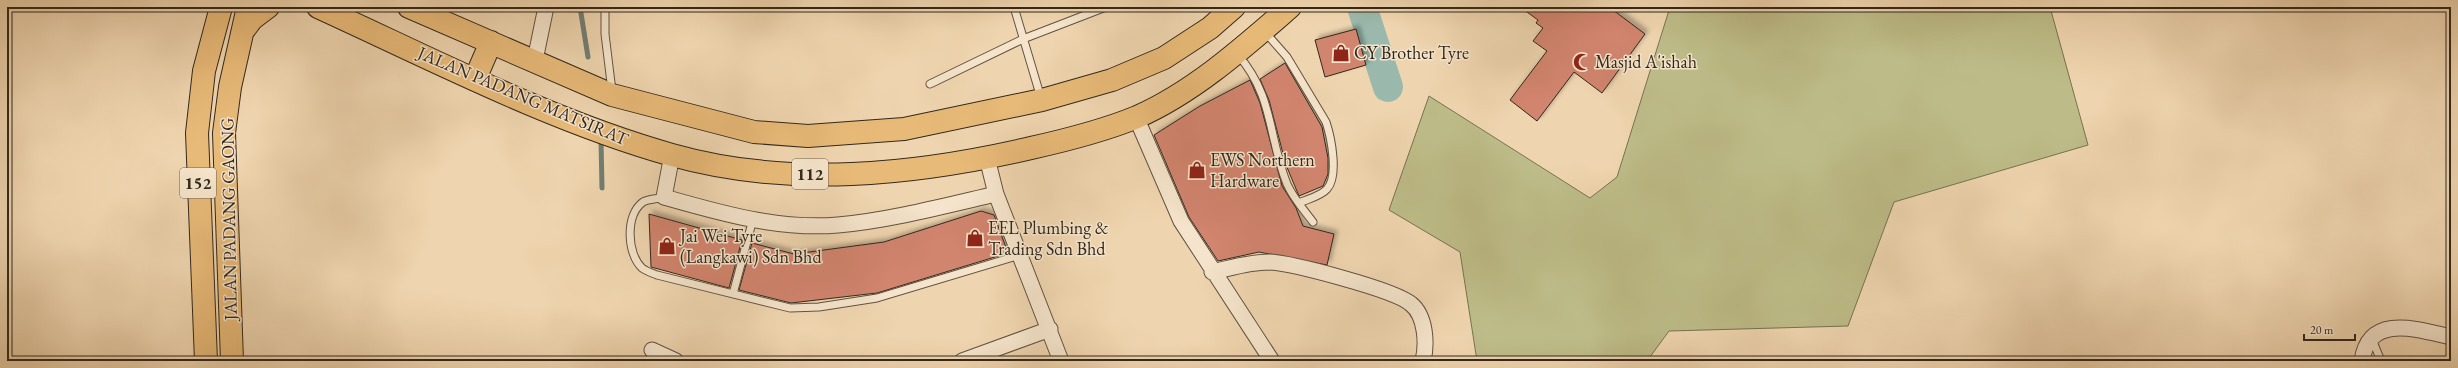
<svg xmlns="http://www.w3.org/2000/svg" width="2458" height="368" viewBox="0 0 2458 368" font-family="'EB Garamond',serif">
	<defs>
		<filter id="shadow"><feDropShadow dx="3.5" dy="-3.5" stdDeviation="2" flood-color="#0004"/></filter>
	</defs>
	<rect width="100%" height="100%" fill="#efd5af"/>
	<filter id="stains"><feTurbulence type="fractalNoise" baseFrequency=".005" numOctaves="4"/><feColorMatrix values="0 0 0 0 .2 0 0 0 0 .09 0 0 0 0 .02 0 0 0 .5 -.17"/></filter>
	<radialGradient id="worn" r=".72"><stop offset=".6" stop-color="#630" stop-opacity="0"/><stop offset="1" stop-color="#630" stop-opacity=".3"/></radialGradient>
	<path fill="#bdbc88" stroke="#777252" d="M1670,7H2050L2088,145L1894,202L1848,326L1669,331L1647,361H1477L1460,252L1389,210L1429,96L1590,198L1617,177Z"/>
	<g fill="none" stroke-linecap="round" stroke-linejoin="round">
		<path stroke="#707f73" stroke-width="5" d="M580,7L588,57
			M601,140L602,188"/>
		<path stroke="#9ab9ac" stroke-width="30" d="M1362,7L1388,87"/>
	</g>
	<path fill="#d1846e" stroke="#31281d" filter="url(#shadow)" d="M1520,7H1609L1645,34L1602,93L1574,72L1537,121L1510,100L1547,51L1533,41L1543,28L1536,23L1538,20Z
		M1356,29L1366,65L1325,77L1315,40Z
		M1285,63L1322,127L1328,158V174L1323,186L1299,196L1286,165L1269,100L1260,79Z
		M1250,80L1260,103L1282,186L1296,208L1303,226L1334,234L1327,265L1259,252L1218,261L1189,217L1154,135L1200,106Z
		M981,211L994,215L1008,253L877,293L791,303L739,290L752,243L794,254L884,242Z
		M649,214L742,240L729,288L651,267Z"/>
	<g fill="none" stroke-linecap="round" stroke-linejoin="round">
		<g stroke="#605342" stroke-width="9">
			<path id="service" d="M605,7V34L612,91
				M1014,7L1041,98
				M1265,32L1287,57L1326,122C1331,137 1339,176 1327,189C1321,196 1308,199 1299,203
				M1238,55C1274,96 1268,137 1287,184C1293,198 1304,210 1313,222
				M930,84L1023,39L1106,7
				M664,197C658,199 648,199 643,202C625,215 627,254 642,268C646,271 652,273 657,275L790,308L819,307L877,298L1020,255
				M733,294L753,219
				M2372,339L2381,361"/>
		</g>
		<g stroke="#605342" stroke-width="17">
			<path id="minor" d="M535,60L546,7
				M1136,117L1181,221L1272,361
				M672,155L664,197C720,213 779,230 838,225C891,220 944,206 996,194L987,158
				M996,194L1061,361
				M1212,272C1231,268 1249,262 1269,262C1292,263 1395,290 1411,304C1426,316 1427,344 1423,361
				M652,350L676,361
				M962,361L1050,329
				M2362,361C2369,312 2419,330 2451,337"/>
		</g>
		<g stroke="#31281d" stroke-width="24">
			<path id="primary" d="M318,7C432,59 551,121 672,155C789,188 914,175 1031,148C1067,140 1103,131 1137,117C1194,92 1244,47 1290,7
				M409,7L612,95L754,132L808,136L904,129L1042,100L1112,80L1164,58L1210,28L1234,7
				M243,31L252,19L268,7
				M475,79L491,42
				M206,361L197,133L204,71L221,7
				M232,361L224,133L230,87L248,7"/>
		</g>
		<use href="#service" stroke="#f5e4cb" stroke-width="7"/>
		<use href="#minor" stroke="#f5e4cb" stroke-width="15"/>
		<use href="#primary" stroke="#e8ba78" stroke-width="22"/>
	</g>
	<defs>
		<g id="shop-bare" transform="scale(1.38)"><path d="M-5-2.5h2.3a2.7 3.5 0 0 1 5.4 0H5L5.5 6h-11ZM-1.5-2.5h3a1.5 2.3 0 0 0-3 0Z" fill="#8f2418" stroke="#f5e4cb" stroke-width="2.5" paint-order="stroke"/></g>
		<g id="mosque-bare" transform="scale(1.38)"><path d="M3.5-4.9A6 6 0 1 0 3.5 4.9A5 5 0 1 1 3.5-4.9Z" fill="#8f2418" stroke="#f5e4cb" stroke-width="2.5" paint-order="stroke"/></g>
	</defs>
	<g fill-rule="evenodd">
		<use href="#shop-bare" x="1341" y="53"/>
		<use href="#mosque-bare" x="1582" y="62"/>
		<use href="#shop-bare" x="1197" y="170"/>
		<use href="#shop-bare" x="975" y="238"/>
		<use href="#shop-bare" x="667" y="246"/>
	</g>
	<g text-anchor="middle" stroke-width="3" stroke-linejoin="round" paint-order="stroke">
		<g fill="#f5e4cb" stroke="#6c6051" stroke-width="1">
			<rect x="792" y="159" width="36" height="30" rx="3"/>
			<rect x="180" y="168" width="36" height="30" rx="3"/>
		</g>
		<g font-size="17" font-weight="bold" fill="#31281d">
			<text x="810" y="180">112</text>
			<text x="198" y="189">152</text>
		</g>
		<g font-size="18" fill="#31281d" stroke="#f5e4cb" text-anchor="start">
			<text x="1354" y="59">CY Brother Tyre</text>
			<text x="1595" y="68">Masjid A'ishah</text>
			<text x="1210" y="166">EWS Northern<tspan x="1210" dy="21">Hardware</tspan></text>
			<text x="988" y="234">EEL Plumbing &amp;<tspan x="988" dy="21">Trading Sdn Bhd</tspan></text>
			<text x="680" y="242">Jai Wei Tyre<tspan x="680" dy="21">(Langkawi) Sdn Bhd</tspan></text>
		</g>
		<g font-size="18" fill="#31281d" stroke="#f5e4cb">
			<text transform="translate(523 96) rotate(23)" y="6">JALAN PADANG MATSIRAT</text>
			<text transform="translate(229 219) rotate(-91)" y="6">JALAN PADANG GAONG</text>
		</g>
	</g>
	<rect width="2458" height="368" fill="none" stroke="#efd5af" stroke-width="24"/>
	<rect x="8" y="8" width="2442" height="352" fill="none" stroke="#31281d" stroke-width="2"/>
	<rect x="12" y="12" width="2434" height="344" fill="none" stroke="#31281d"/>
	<path d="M2304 334v6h51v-6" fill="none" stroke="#31281d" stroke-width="2"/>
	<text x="2310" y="334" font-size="12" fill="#31281d" stroke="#f5e4cb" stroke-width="3" paint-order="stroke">20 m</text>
	<rect width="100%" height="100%" filter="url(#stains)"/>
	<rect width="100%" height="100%" fill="url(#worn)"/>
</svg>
